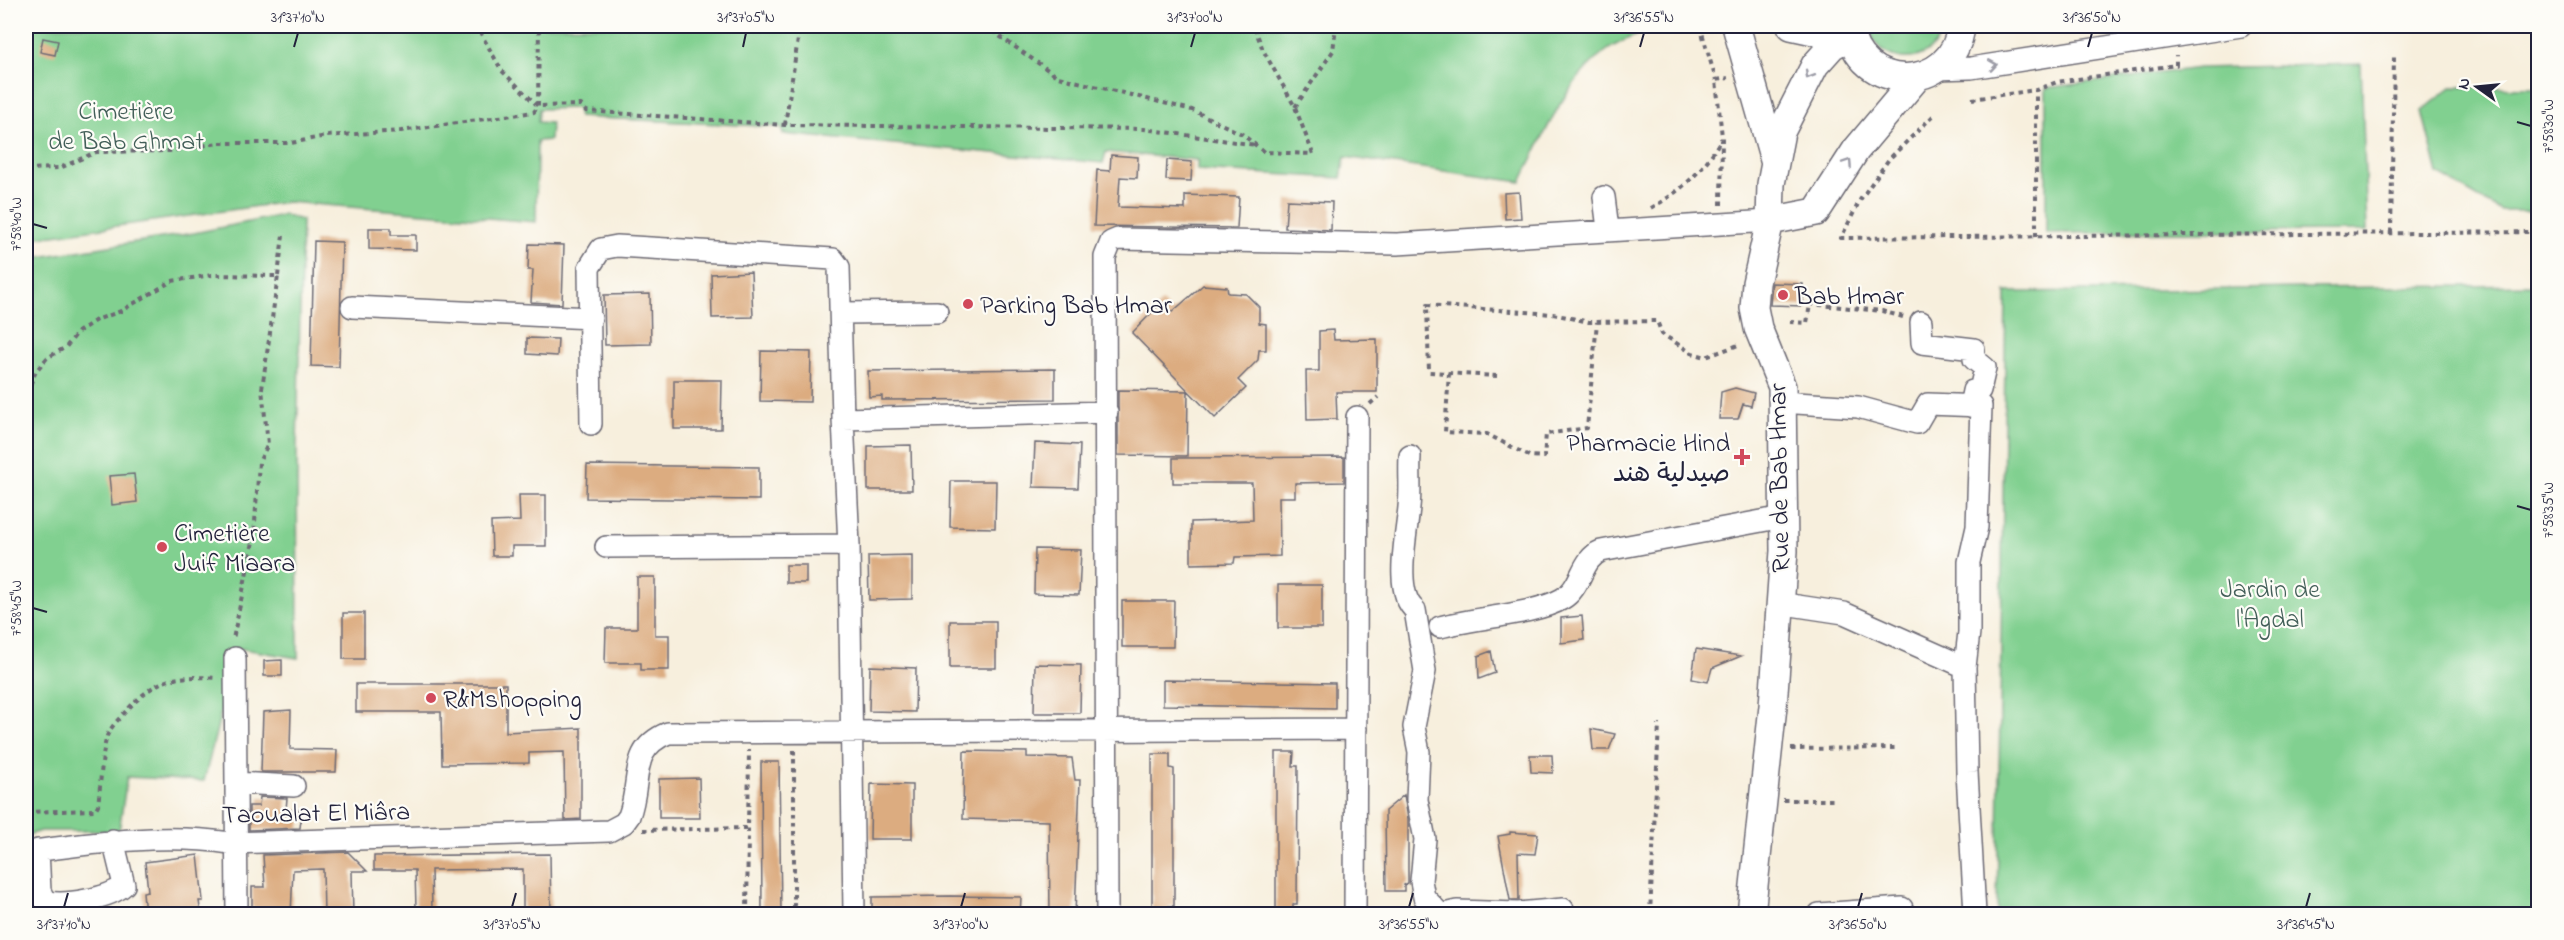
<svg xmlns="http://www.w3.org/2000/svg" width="2564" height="940" viewBox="0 0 2564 940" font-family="'Indie Flower','Playpen Sans Arabic',sans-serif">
	<rect width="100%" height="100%" fill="#fdfcf7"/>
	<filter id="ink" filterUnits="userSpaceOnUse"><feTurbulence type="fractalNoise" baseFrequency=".0167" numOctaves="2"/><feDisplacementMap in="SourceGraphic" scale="12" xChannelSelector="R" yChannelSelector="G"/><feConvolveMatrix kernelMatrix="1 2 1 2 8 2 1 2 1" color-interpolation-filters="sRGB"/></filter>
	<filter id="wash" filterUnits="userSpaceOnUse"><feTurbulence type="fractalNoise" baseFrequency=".008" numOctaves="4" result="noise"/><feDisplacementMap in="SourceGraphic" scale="24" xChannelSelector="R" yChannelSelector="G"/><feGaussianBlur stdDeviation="1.35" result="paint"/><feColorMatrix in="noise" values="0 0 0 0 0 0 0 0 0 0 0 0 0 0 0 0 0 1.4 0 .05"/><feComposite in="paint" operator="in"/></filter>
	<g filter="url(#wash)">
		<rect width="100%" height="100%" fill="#f7efdd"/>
		<path fill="#81d090" stroke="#527966" stroke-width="1.5" d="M26,26H1659C1643,33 1624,39 1609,49C1566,78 1543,137 1521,182L1345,157L1341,178L1197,170V160L1106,152L1103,163L783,134L781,127L579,117L577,108L539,109L538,122L551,123L550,140L537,141L536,222L287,202L26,239Z
			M1870,26H1941C1939,69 1873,69 1870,26Z
			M2361,64L2367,231L2046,233V88L2199,68Z
			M2452,87L2538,88V211H2501L2438,174L2422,111Z
			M283,215L302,220L297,447L298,658L237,648L204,781L127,777L119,831H40L26,836V259L194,233Z
			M2538,285V914H1997L2006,292Z"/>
		<g id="blocks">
			<path fill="#dcac80" d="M43,38L58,41L55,55L40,52Z
				M1111,155L1138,157L1137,178L1120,177L1118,207L1185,209V195L1239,197L1237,228L1094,226L1097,170L1110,171Z
				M1167,160L1192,162L1191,181L1166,180Z
				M1519,192L1521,218L1505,219L1504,193Z
				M1287,200L1332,202L1331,230L1285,228Z
				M369,228H391V235H416V250L369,249Z
				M314,241L342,242L339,367L311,366Z
				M529,244L564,245L562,304L531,302L533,270H528Z
				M751,272L753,317L712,318L711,274Z
				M1772,283L1803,284V306L1770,305Z
				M1203,285L1227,287L1228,293L1246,294L1259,307V323L1266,324V350H1259L1258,360L1238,380L1246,388L1215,418L1132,333L1162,302L1172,312Z
				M650,294L651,344L605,345L604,295Z
				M1333,330L1334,340L1377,339V392H1336L1337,419L1307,420L1306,371H1319V331Z
				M527,338L558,339L557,356L527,354Z
				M761,351L811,352L810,402L760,401Z
				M1055,369V399L882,400V396L869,397L868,371Z
				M674,380H722L721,429H674Z
				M1735,388L1754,393L1751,406L1743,404L1738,419H1719L1721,392Z
				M1118,390L1188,391L1187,456L1118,455Z
				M1035,443L1080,445L1078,488L1033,487Z
				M911,445L912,490H868V446Z
				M1344,457V482L1295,483V497H1279L1280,556L1235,557L1234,563L1191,564V522L1253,520L1252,483H1173V458Z
				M587,465L759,467V500L586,498Z
				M134,474L137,502L112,505L109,476Z
				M951,481H996L995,528L950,527Z
				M519,495H546V546H512V556H492L491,522L520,521Z
				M1035,549L1081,550L1079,595L1034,594Z
				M912,555V599L869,600L868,556Z
				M786,565H806V583H786Z
				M637,577H655V635H669V670H641V663H605L606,628H637Z
				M1278,585H1322V628H1278Z
				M1122,601H1174L1173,647H1122Z
				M343,613H364V659H343Z
				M1582,616L1584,640L1561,643V618Z
				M950,621H996V668H950Z
				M1696,649L1741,656L1712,668L1708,682L1692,679Z
				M1491,651L1495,673L1479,679L1478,656Z
				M282,660V676H264V661Z
				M1035,664L1081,665L1080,713H1034Z
				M870,666L916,668L915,712L869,711Z
				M1163,680L1335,683V708L1163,705Z
				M356,684H506V732L581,728V819L565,820L564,752L529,753V763L442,764L441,712H356Z
				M291,710L290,749L337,750L336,772H261L263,712Z
				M1591,729L1615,734L1609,750H1593Z
				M964,751L1027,752V757L1072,758L1075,780H1080L1075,915H1050L1049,821L963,819Z
				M1276,752H1294L1293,766H1298L1297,904H1293V915H1276Z
				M1152,754H1170V768L1174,769V906H1169V915H1152Z
				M1530,755H1552L1553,773L1531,772Z
				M761,762H779L781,915H762Z
				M699,778L700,818H659V779Z
				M871,784L912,785V839H870Z
				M1404,795L1408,819V883L1404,885V891H1386L1385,811Z
				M260,797L287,798L286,810H302L300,828L249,830V806H259Z
				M1510,832L1538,834L1535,854L1518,853L1519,900H1510L1498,836L1510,834Z
				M348,852L367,871H352L353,915H324L323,869L293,870L291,915H266L265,908H252V887H265L263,855Z
				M550,854L551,915H523V869L431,870L432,909H416L415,870H374V856Z
				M198,855L203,901H199L201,915H145L143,892L148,891L145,862Z
				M950,896L1021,897L1020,915H872V897Z"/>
		</g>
	</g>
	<g filter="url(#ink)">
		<use href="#blocks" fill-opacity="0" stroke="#6d6a74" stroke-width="1.5"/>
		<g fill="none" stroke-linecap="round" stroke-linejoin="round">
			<g stroke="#6d6a74" stroke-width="24">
				<path id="minor" d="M1935,69L1971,68L2241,26
					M1604,197L1608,229
					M352,307L591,318
					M841,313L937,312
					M1921,322L1922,343L1974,349V359L1985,368L1980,390L1973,391L1970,406
					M1781,402L1858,407L1917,423L1928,404L1981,406L1977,527L1969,562V632L1965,667L1967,772L1975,914
					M591,424L589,268L601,249L617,246L833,259L839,267L843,419
					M1410,456C1409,473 1411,490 1409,507C1407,533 1393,592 1415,610L1425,671L1414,727L1419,752L1417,800L1425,839L1421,881L1424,897L1440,914
					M606,547L849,545
					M1778,603L1844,613L1965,667
					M1440,627C1473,618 1536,614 1562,599C1582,588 1581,559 1601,551L1783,517
					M235,658L237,914
					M236,783L294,786
					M38,850L40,891L45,901C63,907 110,898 124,885L113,840
					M26,852C94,843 161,833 230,843L609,831L624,823L629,816C642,782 628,749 668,733L1356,729
					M854,914L849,545L843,419L1107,412
					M1107,914L1105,257L1111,242L1118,239L1397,244L1770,221
					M1355,914L1357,417
					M1444,914L1457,911L1518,913L1563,909
					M1819,914L1902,908"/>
			</g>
			<g stroke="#6d6a74" stroke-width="30">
				<path id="major" d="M1736,26L1774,160
					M1791,26L1823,33L1849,29
					M1849,26C1857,95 1954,94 1961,26
					M1770,221L1816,212L1856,150L1918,76
					M1751,914L1773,706L1784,551L1782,387L1758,328L1754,308L1756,283L1770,221L1771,184L1781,132L1815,65L1832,46L1850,36"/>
			</g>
			<path stroke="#6d6a74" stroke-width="4" stroke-dasharray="4.5 4.5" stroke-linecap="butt" d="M473,26L480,32L502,71L538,106L581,105L586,111L785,125L1144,129L1256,145
				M985,26L1058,77L1192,110L1242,134L1264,152L1313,154L1295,107L1263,50L1254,26
				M1700,26L1716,80
				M1972,99L2036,90L2057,82L2176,65V55
				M1295,107L1333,51L1336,26
				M1933,116L1889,159L1860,200L1841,238L2538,232
				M785,125L800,26
				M26,169L60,168L96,152L170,151L219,143H291L326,136L401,131L534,112L538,106L539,26
				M1721,205L1722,137L1716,80L1728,78
				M1651,208C1681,191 1704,171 1721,139
				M2391,233L2394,56
				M2036,236V90
				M278,276L283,235
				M1790,322L1807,323L1810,304L1882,311L1903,317
				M1449,373L1445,432L1487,434L1529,456L1544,457L1546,434L1587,428L1597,322
				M1497,376L1429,372L1427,305L1553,314L1589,322L1657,321L1662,334L1692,353L1706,357L1741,344
				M26,381L30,385
				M1370,404L1378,397
				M26,429L30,385L36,371L47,358L66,347L78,332L96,320L121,311L172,281L212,275L278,276L262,389L268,444L259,462L254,537L233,639
				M26,467V511
				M1791,749L1897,748
				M794,750V914
				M1783,800H1834
				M26,812L95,810L98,805C101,783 101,757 107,736C111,726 120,718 127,710C157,678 173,675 216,678
				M643,830L748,828
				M747,914L749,750
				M1650,914L1659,724"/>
			<use href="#minor" stroke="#fff" stroke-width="21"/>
			<use href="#major" stroke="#fff" stroke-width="27"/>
		</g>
		<defs><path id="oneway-chevron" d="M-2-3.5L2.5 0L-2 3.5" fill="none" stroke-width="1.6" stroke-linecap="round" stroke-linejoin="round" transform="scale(1.5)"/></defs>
		<g stroke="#9c9ca7">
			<use href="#oneway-chevron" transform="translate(1993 65) rotate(-9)"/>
			<use href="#oneway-chevron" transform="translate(1809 75) rotate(121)"/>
			<use href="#oneway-chevron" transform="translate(1848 163) rotate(-56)"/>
		</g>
	</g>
	<path fill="none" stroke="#22223b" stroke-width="2" d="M294,47L298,33M743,47L746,33M1191,47L1195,33M1640,47L1644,33M2088,47L2092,33M2517,122L2531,126M33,224L47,228M2517,506L2531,510M33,608L47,612M64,907L68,893M512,907L516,893M961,907L965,893M1409,907L1413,893M1858,907L1862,893M2306,907L2310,893"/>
	<g fill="#d1495b" stroke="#fdfcf7" stroke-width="2">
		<circle cx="1783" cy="295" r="6"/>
		<circle cx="968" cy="304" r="6"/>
		<path d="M1739 448h6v6h6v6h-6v6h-6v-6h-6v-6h6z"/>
		<circle cx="162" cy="547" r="6"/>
		<circle cx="431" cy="698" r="6"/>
	</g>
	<g text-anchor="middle" stroke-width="4.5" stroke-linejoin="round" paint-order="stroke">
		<g font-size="26" fill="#435f59" stroke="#fdfcf7">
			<text x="126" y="119">Cimetière<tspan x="126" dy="30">de Bab Ghmat</tspan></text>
			<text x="2270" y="597">Jardin de<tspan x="2270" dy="30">l'Agdal</tspan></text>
		</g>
		<g font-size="26" fill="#22223b" stroke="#fdfcf7" text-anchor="start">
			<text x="1795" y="304">Bab Hmar</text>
			<text x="980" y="313">Parking Bab Hmar</text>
			<text x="1730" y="451" text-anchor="end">Pharmacie Hind<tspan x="1730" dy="30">صيدلية هند</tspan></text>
			<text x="174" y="541">Cimetière<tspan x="174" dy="30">Juif Miaara</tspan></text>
			<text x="443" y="707">R&amp;Mshopping</text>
		</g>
		<g font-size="26" fill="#22223b" stroke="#fdfcf7">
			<text transform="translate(1778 478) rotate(-91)" y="9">Rue de Bab Hmar</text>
			<text transform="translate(316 812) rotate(-1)" y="9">Taoualat El Miâra</text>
		</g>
	</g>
	<rect width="2564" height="940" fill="none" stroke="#fdfcf7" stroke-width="66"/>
	<g transform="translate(2477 87) rotate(285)" stroke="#fdfcf7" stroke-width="4.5" paint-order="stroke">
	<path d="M0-4.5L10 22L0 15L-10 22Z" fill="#22223b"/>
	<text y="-9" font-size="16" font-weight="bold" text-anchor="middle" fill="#22223b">N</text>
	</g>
	<rect x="33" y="33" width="2498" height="874" fill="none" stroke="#22223b" stroke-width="2"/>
	<g font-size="15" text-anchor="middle" fill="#22223b">
		<text x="298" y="22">31°37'10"N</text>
		<text x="746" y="22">31°37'05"N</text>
		<text x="1195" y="22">31°37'00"N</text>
		<text x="1644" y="22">31°36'55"N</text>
		<text x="2092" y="22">31°36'50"N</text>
		<text transform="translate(2548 126) rotate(-90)" y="5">7°58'30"W</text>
		<text transform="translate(16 224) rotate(-90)" y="5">7°58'40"W</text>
		<text transform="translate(2548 510) rotate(-90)" y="5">7°58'35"W</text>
		<text transform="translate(16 608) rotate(-90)" y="5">7°58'45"W</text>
		<text x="64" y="929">31°37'10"N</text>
		<text x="512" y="929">31°37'05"N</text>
		<text x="961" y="929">31°37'00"N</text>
		<text x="1409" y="929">31°36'55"N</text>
		<text x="1858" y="929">31°36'50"N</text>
		<text x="2306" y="929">31°36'45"N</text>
	</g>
</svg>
